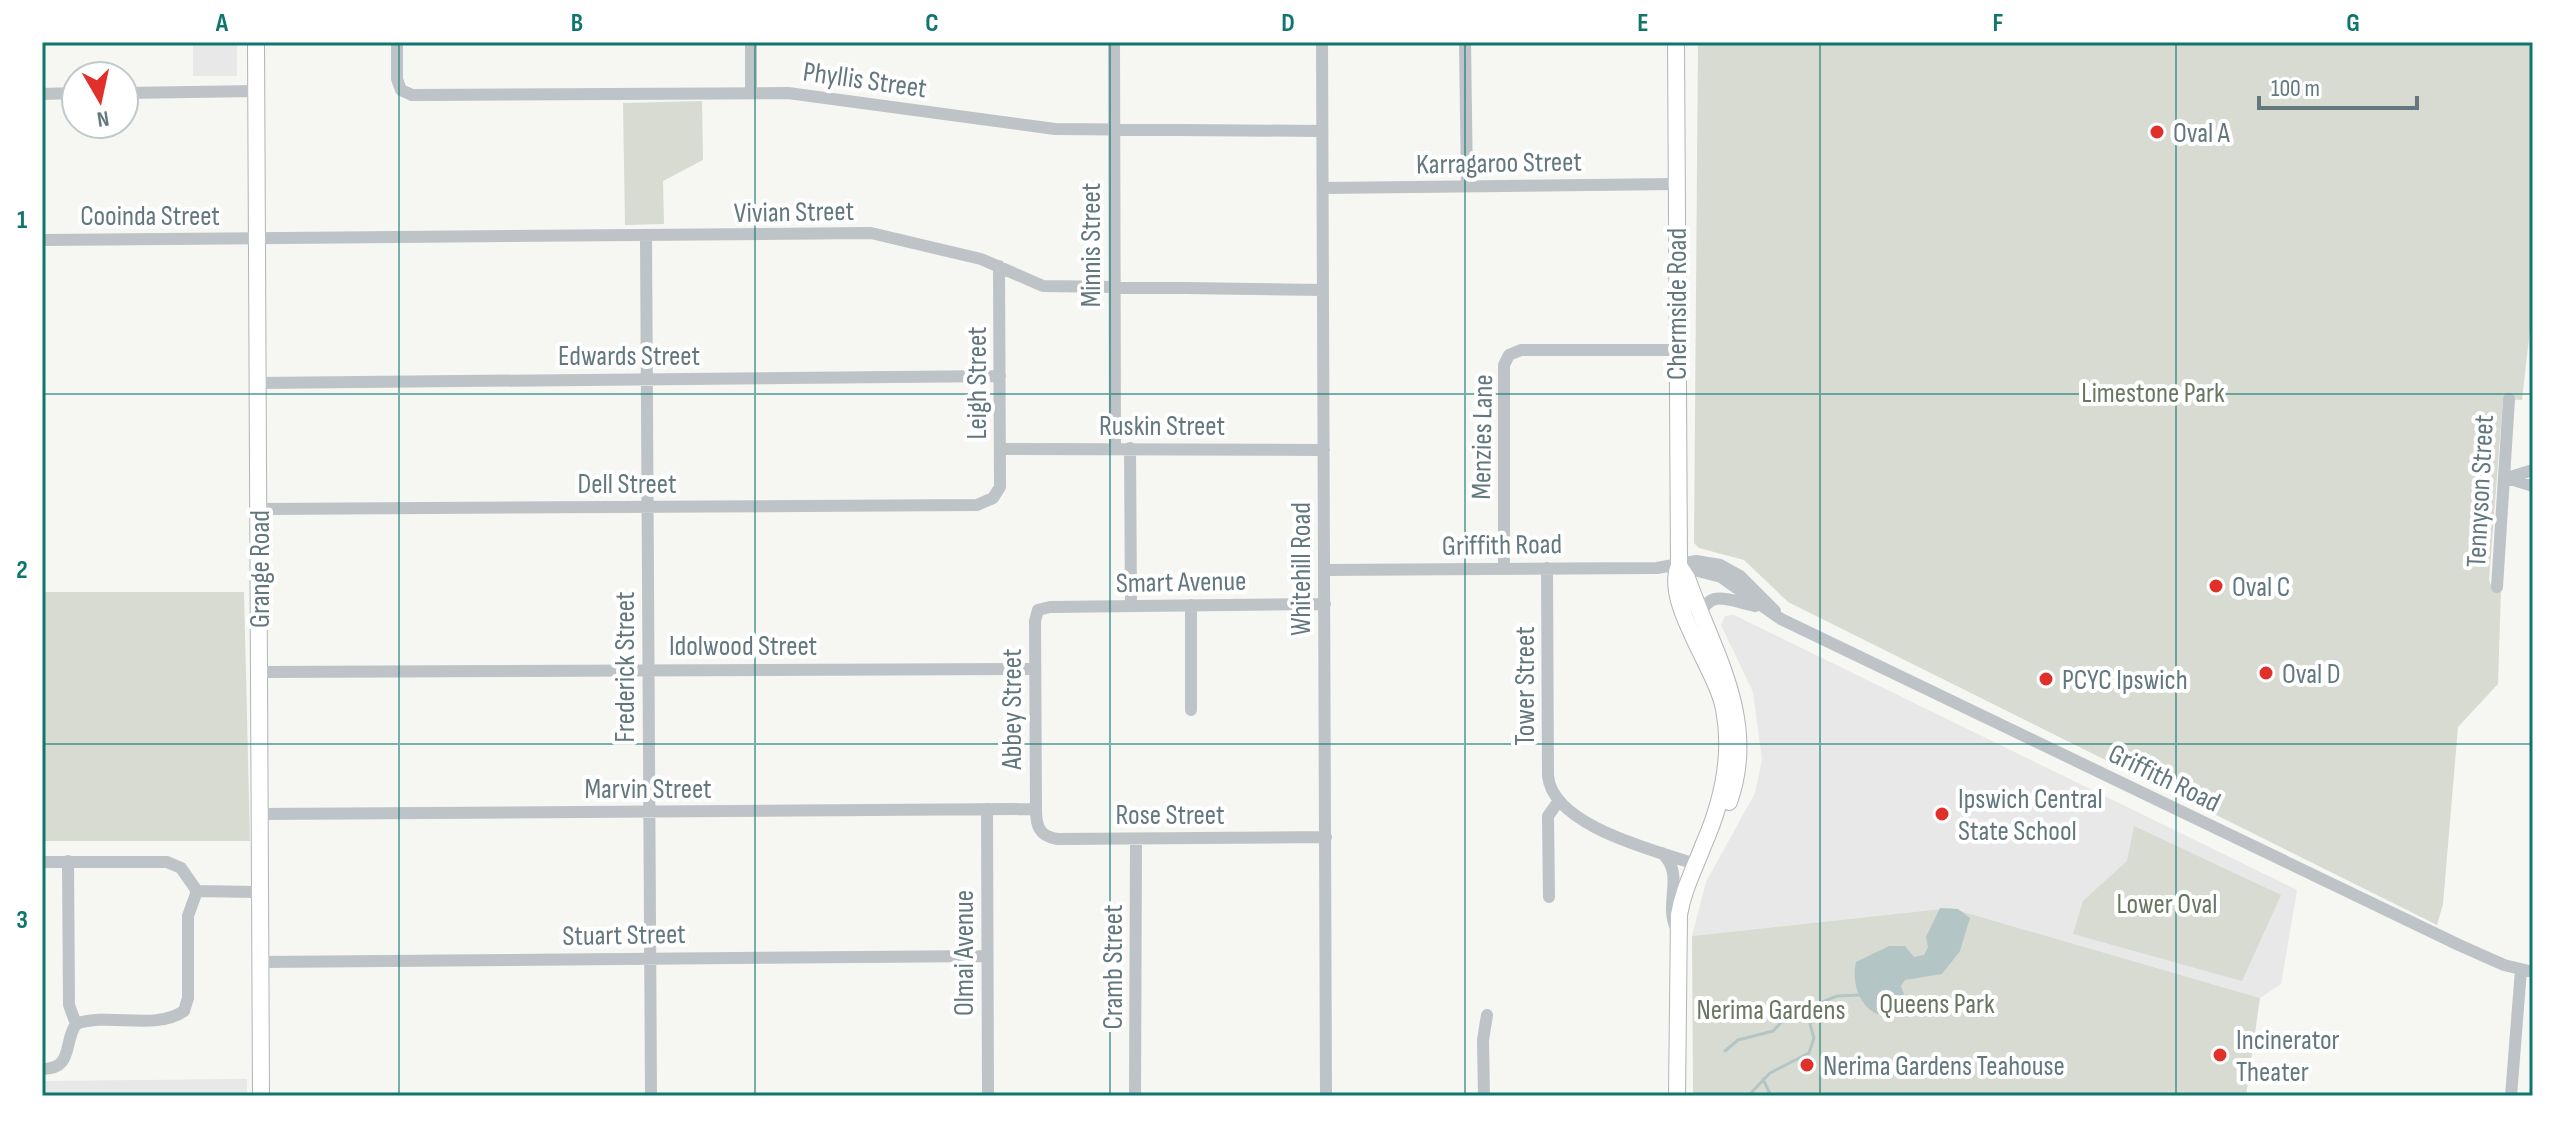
<svg xmlns="http://www.w3.org/2000/svg" width="2575" height="1138" viewBox="0 0 2575 1138" font-family="'Sofia Sans Condensed',sans-serif">
	<rect width="100%" height="100%" fill="#f6f6f3"/>
	<path fill="#e7e8e7" d="M193,42H237V76H193Z
		M1734,615L2297,890L2281,984L2260,998L1950,908L1692,936L1706,882L1755,793L1762,760L1753,692L1721,625L1725,616Z
		M247,1079V1096H42V1081Z"/>
	<path fill="#d7dbd2" d="M1698,42H2533V303L2522,400L2503,399L2489,580L2493,590L2501,589L2498,684L2458,727L2443,904L2437,925L1788,602L1744,560L1699,548L1694,543Z
		M702,101L703,160L663,181L664,224L625,225L623,103Z
		M42,592H244L250,841H42Z
		M2134,826L2281,895L2242,981L2073,934L2083,901L2127,861Z
		M1950,908L2260,998L2246,1096H1693L1692,936Z"/>
	<path fill="#b4c5c6" d="M1940,908L1958,909L1970,918L1960,951L1942,974L1905,980L1901,986L1907,1003L1894,1016C1864,1020 1850,987 1856,962L1889,946H1905L1914,957L1924,955L1928,947L1926,937Z"/>
	<g fill="none" stroke-linecap="round" stroke-linejoin="round">
		<path stroke="#b4c5c6" stroke-width="3" d="M1725,1051L1738,1040L1773,1031L1795,1008L1813,1006L1837,996L1860,995
			M1763,1079L1771,1096
			M1748,1096L1770,1073L1809,1053L1814,1038L1810,1024L1822,1003"/>
		<g stroke="#afb6b8" stroke-width="18">
			<path id="major" d="M256,42L261,1096
				M1676,42L1679,566C1663,601 1717,670 1724,709C1733,755 1722,803 1703,846C1694,870 1683,890 1679,915L1677,1096
				M1679,566L1687,578C1714,654 1758,720 1729,802"/>
		</g>
		<path stroke="#bdc3c6" stroke-width="12" d="M397,42V79L401,90L412,95L788,93L1055,129L1322,131
			M751,42V93
			M1114,42L1115,448
			M1322,42L1326,1096
			M1465,42L1467,186
			M124,93L256,91
			M42,94L76,93
			M1323,188L1676,184
			M646,237L651,1096
			M42,240L871,233L981,259L1043,286L1323,290
			M258,383L1000,376
			M1130,448L1131,606
			M1001,449L1324,450
			M2507,478L2533,486
			M2507,478L2533,470
			M259,509L977,505L993,498L1000,487L999,266
			M1679,566L1721,577L1781,619L2459,945L2504,965L2533,972
			M1504,568V365L1509,355L1521,350H1676
			M1547,568L1548,776C1553,826 1654,850 1695,864
			M1325,570L1657,568L1696,561L1720,565L1740,576L1775,611
			M2497,587L2509,399
			M1325,604L1050,607L1038,610L1035,621L1036,809C1036,826 1039,836 1057,839L1326,837
			M1191,605V710
			M1701,616C1708,586 1735,603 1755,606
			M260,672L1035,669
			M987,809L988,1096
			M260,814L1036,809
			M1662,853C1685,874 1665,900 1675,926
			M68,861L69,1005L76,1024
			M42,862H167L181,868L197,891L261,892
			M1549,897L1548,816L1558,802
			M261,962L987,956
			M42,1069C74,1069 63,1043 76,1024C109,1012 155,1031 184,1011L188,998V916L197,891
			M1135,1096L1136,839
			M1484,1096L1483,1040L1487,1015
			M2511,1096L2521,970"/>
		<use href="#major" stroke="#fff" stroke-width="16"/>
	</g>
	<path fill="none" stroke="#0f766e" stroke-width="2" stroke-opacity="0.55" d="M399,42V1096M755,42V1096M1110,42V1096M1465,42V1096M1820,42V1096M2176,42V1096M42,394H2533M42,744H2533"/>
	<g fill="#e12f29" stroke="#fff" stroke-width="3">
		<circle cx="2157" cy="132" r="8"/>
		<circle cx="2216" cy="586" r="8"/>
		<circle cx="2266" cy="673" r="8"/>
		<circle cx="2046" cy="679" r="8"/>
		<circle cx="1942" cy="814" r="8"/>
		<circle cx="2220" cy="1055" r="8"/>
		<circle cx="1807" cy="1065" r="8"/>
	</g>
	<g text-anchor="middle" stroke-width="8" stroke-linejoin="round" paint-order="stroke">
		<g font-size="28" fill="#62777e" stroke="#fff">
			<text transform="translate(865 79) rotate(8)" y="10">Phyllis Street</text>
			<text transform="translate(1499 162) rotate(-1)" y="10">Karragaroo Street</text>
			<text transform="translate(794 211) rotate(-1)" y="10">Vivian Street</text>
			<text x="150" y="225">Cooinda Street</text>
			<text transform="translate(1090 245) rotate(-90)" y="10">Minnis Street</text>
			<text transform="translate(1676 304) rotate(-90)" y="10">Chermside Road</text>
			<text x="629" y="365">Edwards Street</text>
			<text transform="translate(976 383) rotate(-90)" y="10">Leigh Street</text>
			<text x="1162" y="435">Ruskin Street</text>
			<text transform="translate(1481 437) rotate(-89)" y="10">Menzies Lane</text>
			<text x="627" y="493">Dell Street</text>
			<text transform="translate(2479 491) rotate(-87)" y="10">Tennyson Street</text>
			<text transform="translate(1502 544) rotate(-1)" y="10">Griffith Road</text>
			<text transform="translate(259 569) rotate(-90)" y="10">Grange Road</text>
			<text transform="translate(1300 569) rotate(-90)" y="10">Whitehill Road</text>
			<text transform="translate(1181 581) rotate(-1)" y="10">Smart Avenue</text>
			<text x="743" y="655">Idolwood Street</text>
			<text transform="translate(624 667) rotate(-90)" y="10">Frederick Street</text>
			<text transform="translate(1524 686) rotate(-90)" y="10">Tower Street</text>
			<text transform="translate(1011 709) rotate(-90)" y="10">Abbey Street</text>
			<text transform="translate(2165 777) rotate(26)" y="10">Griffith Road</text>
			<text x="648" y="798">Marvin Street</text>
			<text x="1170" y="824">Rose Street</text>
			<text transform="translate(624 934) rotate(-1)" y="10">Stuart Street</text>
			<text transform="translate(963 953) rotate(-90)" y="10">Olmai Avenue</text>
			<text transform="translate(1112 967) rotate(-90)" y="10">Cramb Street</text>
		</g>
		<g font-size="28" fill="#62777e" stroke="#fff" text-anchor="start">
			<text x="2173" y="142">Oval A</text>
			<text x="2232" y="596">Oval C</text>
			<text x="2282" y="683">Oval D</text>
			<text x="2062" y="689">PCYC Ipswich</text>
			<text x="1958" y="808">Ipswich Central<tspan x="1958" dy="32">State School</tspan></text>
			<text x="2236" y="1049">Incinerator<tspan x="2236" dy="32">Theater</tspan></text>
			<text x="1823" y="1075">Nerima Gardens Teahouse</text>
		</g>
		<g font-size="28" fill="#697661" stroke="#fff">
			<text x="2153" y="402">Limestone Park</text>
			<text x="2167" y="913">Lower Oval</text>
			<text x="1937" y="1013">Queens Park</text>
			<text x="1771" y="1019">Nerima Gardens</text>
		</g>
	</g>
	<rect width="2575" height="1138" fill="none" stroke="#ffffff" stroke-width="88"/>
	<g transform="translate(100 100) rotate(171)"><circle r="38" fill="#ffffff" stroke="#c0c9cb" stroke-width="2"/>
	<path d="M0-6L14 30L0 20L-14 30Z" fill="#e12f29"/>
	<text y="-12" font-size="22" font-weight="bold" text-anchor="middle" fill="#62777e">N</text>
	</g>
	<path d="M2259 96v12h158v-12" fill="none" stroke="#62777e" stroke-width="4"/>
	<text x="2271" y="96" font-size="24" fill="#62777e" stroke="#ffffff" stroke-width="6" paint-order="stroke">100 m</text>
	<rect x="44" y="44" width="2487" height="1050" fill="none" stroke="#0f766e" stroke-width="3"/>
	<g font-size="26" text-anchor="middle" font-weight="bold" fill="#0f766e">
		<text x="222" y="31">A</text>
		<text x="577" y="31">B</text>
		<text x="932" y="31">C</text>
		<text x="1288" y="31">D</text>
		<text x="1643" y="31">E</text>
		<text x="1998" y="31">F</text>
		<text x="2353" y="31">G</text>
		<text x="22" y="228">1</text>
		<text x="22" y="578">2</text>
		<text x="22" y="928">3</text>
	</g>
</svg>
